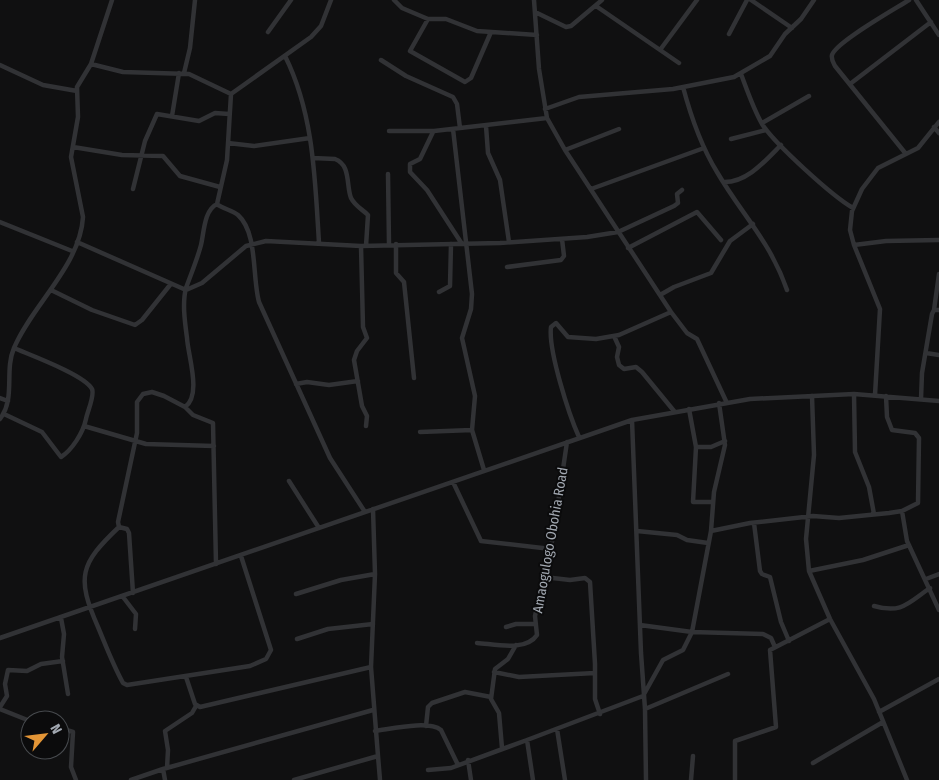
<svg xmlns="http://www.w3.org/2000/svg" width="939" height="780" viewBox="0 0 939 780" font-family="'Fira Sans Condensed',sans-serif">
	<rect width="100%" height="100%" fill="#101011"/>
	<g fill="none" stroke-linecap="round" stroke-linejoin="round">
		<path stroke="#313235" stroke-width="4.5" d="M394,0L402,8L428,19H446L477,31L537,35
			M534,0L539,69L547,118L565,150L671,312L687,333L697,339L726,401
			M751,0L792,28
			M916,0L939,35
			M596,6L679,63
			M535,12L566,27L571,26L602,0
			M428,19L410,51L465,82L471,78L491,32
			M268,32L291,0
			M729,34L747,0
			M660,50L697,0
			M285,56C314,114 315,180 319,243
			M381,60L406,76L453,97L457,104L460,128
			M91,64L123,72L189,74L231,94
			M0,65L43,85L77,91
			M184,73L190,48L195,0
			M741,74C747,90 753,108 762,124C774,143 832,196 853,208
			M850,84L931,22
			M683,87C691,117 701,146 717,172C742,215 770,241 787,290
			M545,109L579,97L673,89L734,77L770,56L785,34L801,19L814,0
			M172,116L179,73
			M762,123L809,96
			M486,126L488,153L500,180L509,242
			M934,127L939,133
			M453,129L472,294L471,309L462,338L475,396L472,430
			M389,131H434L547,118
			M433,132L420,159L410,164V172L427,190L462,244
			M731,139L766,130
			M228,143L254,146L310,138
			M73,147L122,155L163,156L180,176L220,187
			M565,150L619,129
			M906,154L835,66C833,62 831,59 832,55C836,42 895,9 909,0
			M313,158L335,159C351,165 346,185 351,198C355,206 362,209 368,215L366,246
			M388,174L389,244
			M723,182C747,183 766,160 781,145
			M133,189L145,141L157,114L199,121L215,113L229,114
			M591,189L704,148
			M217,204C223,209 232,210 238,215C258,233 252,277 259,302L330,458L365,512
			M217,204L227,160L231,94L311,37L321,26L331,0
			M0,222L72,251
			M77,242L186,290L202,283L246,246L266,241L361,246L500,243L587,237L618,232L674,206L678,203L677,194L682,190
			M396,244V273L404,282L414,378
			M854,245L886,241L939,240
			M361,246L363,327L367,338L357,351L354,360L362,406L367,416L366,426
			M628,248L697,212L721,240
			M507,267L561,260L564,256L562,239
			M51,290L92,310L135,325L142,320L170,285
			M439,292L450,286L451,244
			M660,295L674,287L711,273L730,241L753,224
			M934,310L939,274
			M614,336L619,347L617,357L619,365L624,369L636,367L642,372L674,411
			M926,353L939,355
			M296,384L307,382L329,385L358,381
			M854,394L855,452L869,487L874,514
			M875,395L880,309L854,245L850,230L852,211L862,189L878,168L918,148L939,122
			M812,396L814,455L806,539L809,571L830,619L874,699L907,780
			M0,398L8,401
			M921,399L922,373L932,314L934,310H939
			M185,407C202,395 188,356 187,338C185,323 182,303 186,288C191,274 197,260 201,245C204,233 204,210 217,204
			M689,409L696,447L693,502H713
			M4,414L42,432L61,457C72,450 83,433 86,419C87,412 95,396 92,389C85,375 30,355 14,348
			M0,419C16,398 4,371 14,348C32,305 80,266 83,217L71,157L78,117L77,87L91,64L112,0
			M632,420L641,653L645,709L646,780
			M84,426L146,444L214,446
			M420,432L472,430L484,470
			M579,437C569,415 548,350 551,327L556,323L568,337L596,339L619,335L671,312
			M696,447H711L725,441
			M289,481L319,528
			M453,482L481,541L551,549
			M902,511L907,541L939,610
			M754,523L760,571L762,574L770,577L781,622L789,641
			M119,527L127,529L129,533L133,593
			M637,531L677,535L687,540L708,543
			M711,531L750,523L813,516L839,518L889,513L902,511L918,503L919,438L915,433L892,430L887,417L886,396
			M216,564L213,423L193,415L185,407L164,396L152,392L143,394L137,402V433L118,522L119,527C80,564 76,577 98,627C106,646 113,665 123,683L127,685L250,666L266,659L271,650L241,556
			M809,571L863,560L909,545
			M544,577L570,580L585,578L590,582L595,664V699L600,714
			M926,579L939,574
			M296,594L341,580L375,574
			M123,597L136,614L135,629
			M874,606C902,614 908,603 930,588
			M61,618L64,634L62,657L68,694
			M640,625L692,632L763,634L771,638L775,647
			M506,627L516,624H536
			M0,638L632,420L750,399L854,394L939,401
			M297,639L328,629L373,624
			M477,643C494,644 526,652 537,635L535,616L553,537L567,442
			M494,672L519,677L595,673
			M186,677L195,704L200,707L371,667L375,574L373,509
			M0,707L7,696L5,684L8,670L27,671L41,664L63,661
			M0,709L30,721
			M645,709L728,674
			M879,712L939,679
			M426,726L428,707L432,703L465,692L491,697
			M60,728L73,732L71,767L76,780
			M557,729L565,780
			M375,731C391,729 428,720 441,730L458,765
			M527,740L643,696L663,660L683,650L692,632L711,531L714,492L725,445L719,403
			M502,748L499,713L491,699L495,669L508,659L516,645
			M378,756L380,780
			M468,760L471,780
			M813,763L883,722
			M167,768L168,750L165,731L192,713L196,706
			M428,770L451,768L527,740L533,780
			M131,780L163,769
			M165,780L163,769L373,710
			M294,780L378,756L371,667
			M691,780L693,756
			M735,780V741L776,727L770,650L830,619"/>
	</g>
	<g text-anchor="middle" stroke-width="4" stroke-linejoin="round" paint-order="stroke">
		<g font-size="14" fill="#a2a8b1" stroke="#0b0b0c">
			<text transform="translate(550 540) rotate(-80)" y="5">Amaogulogo Obohia Road</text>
		</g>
	</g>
	<g transform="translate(45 735) rotate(62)"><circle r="24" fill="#0b0b0c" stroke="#474a4e"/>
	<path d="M0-4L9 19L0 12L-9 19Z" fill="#e39536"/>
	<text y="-8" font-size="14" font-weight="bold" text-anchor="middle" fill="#a2a8b1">N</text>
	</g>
</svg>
